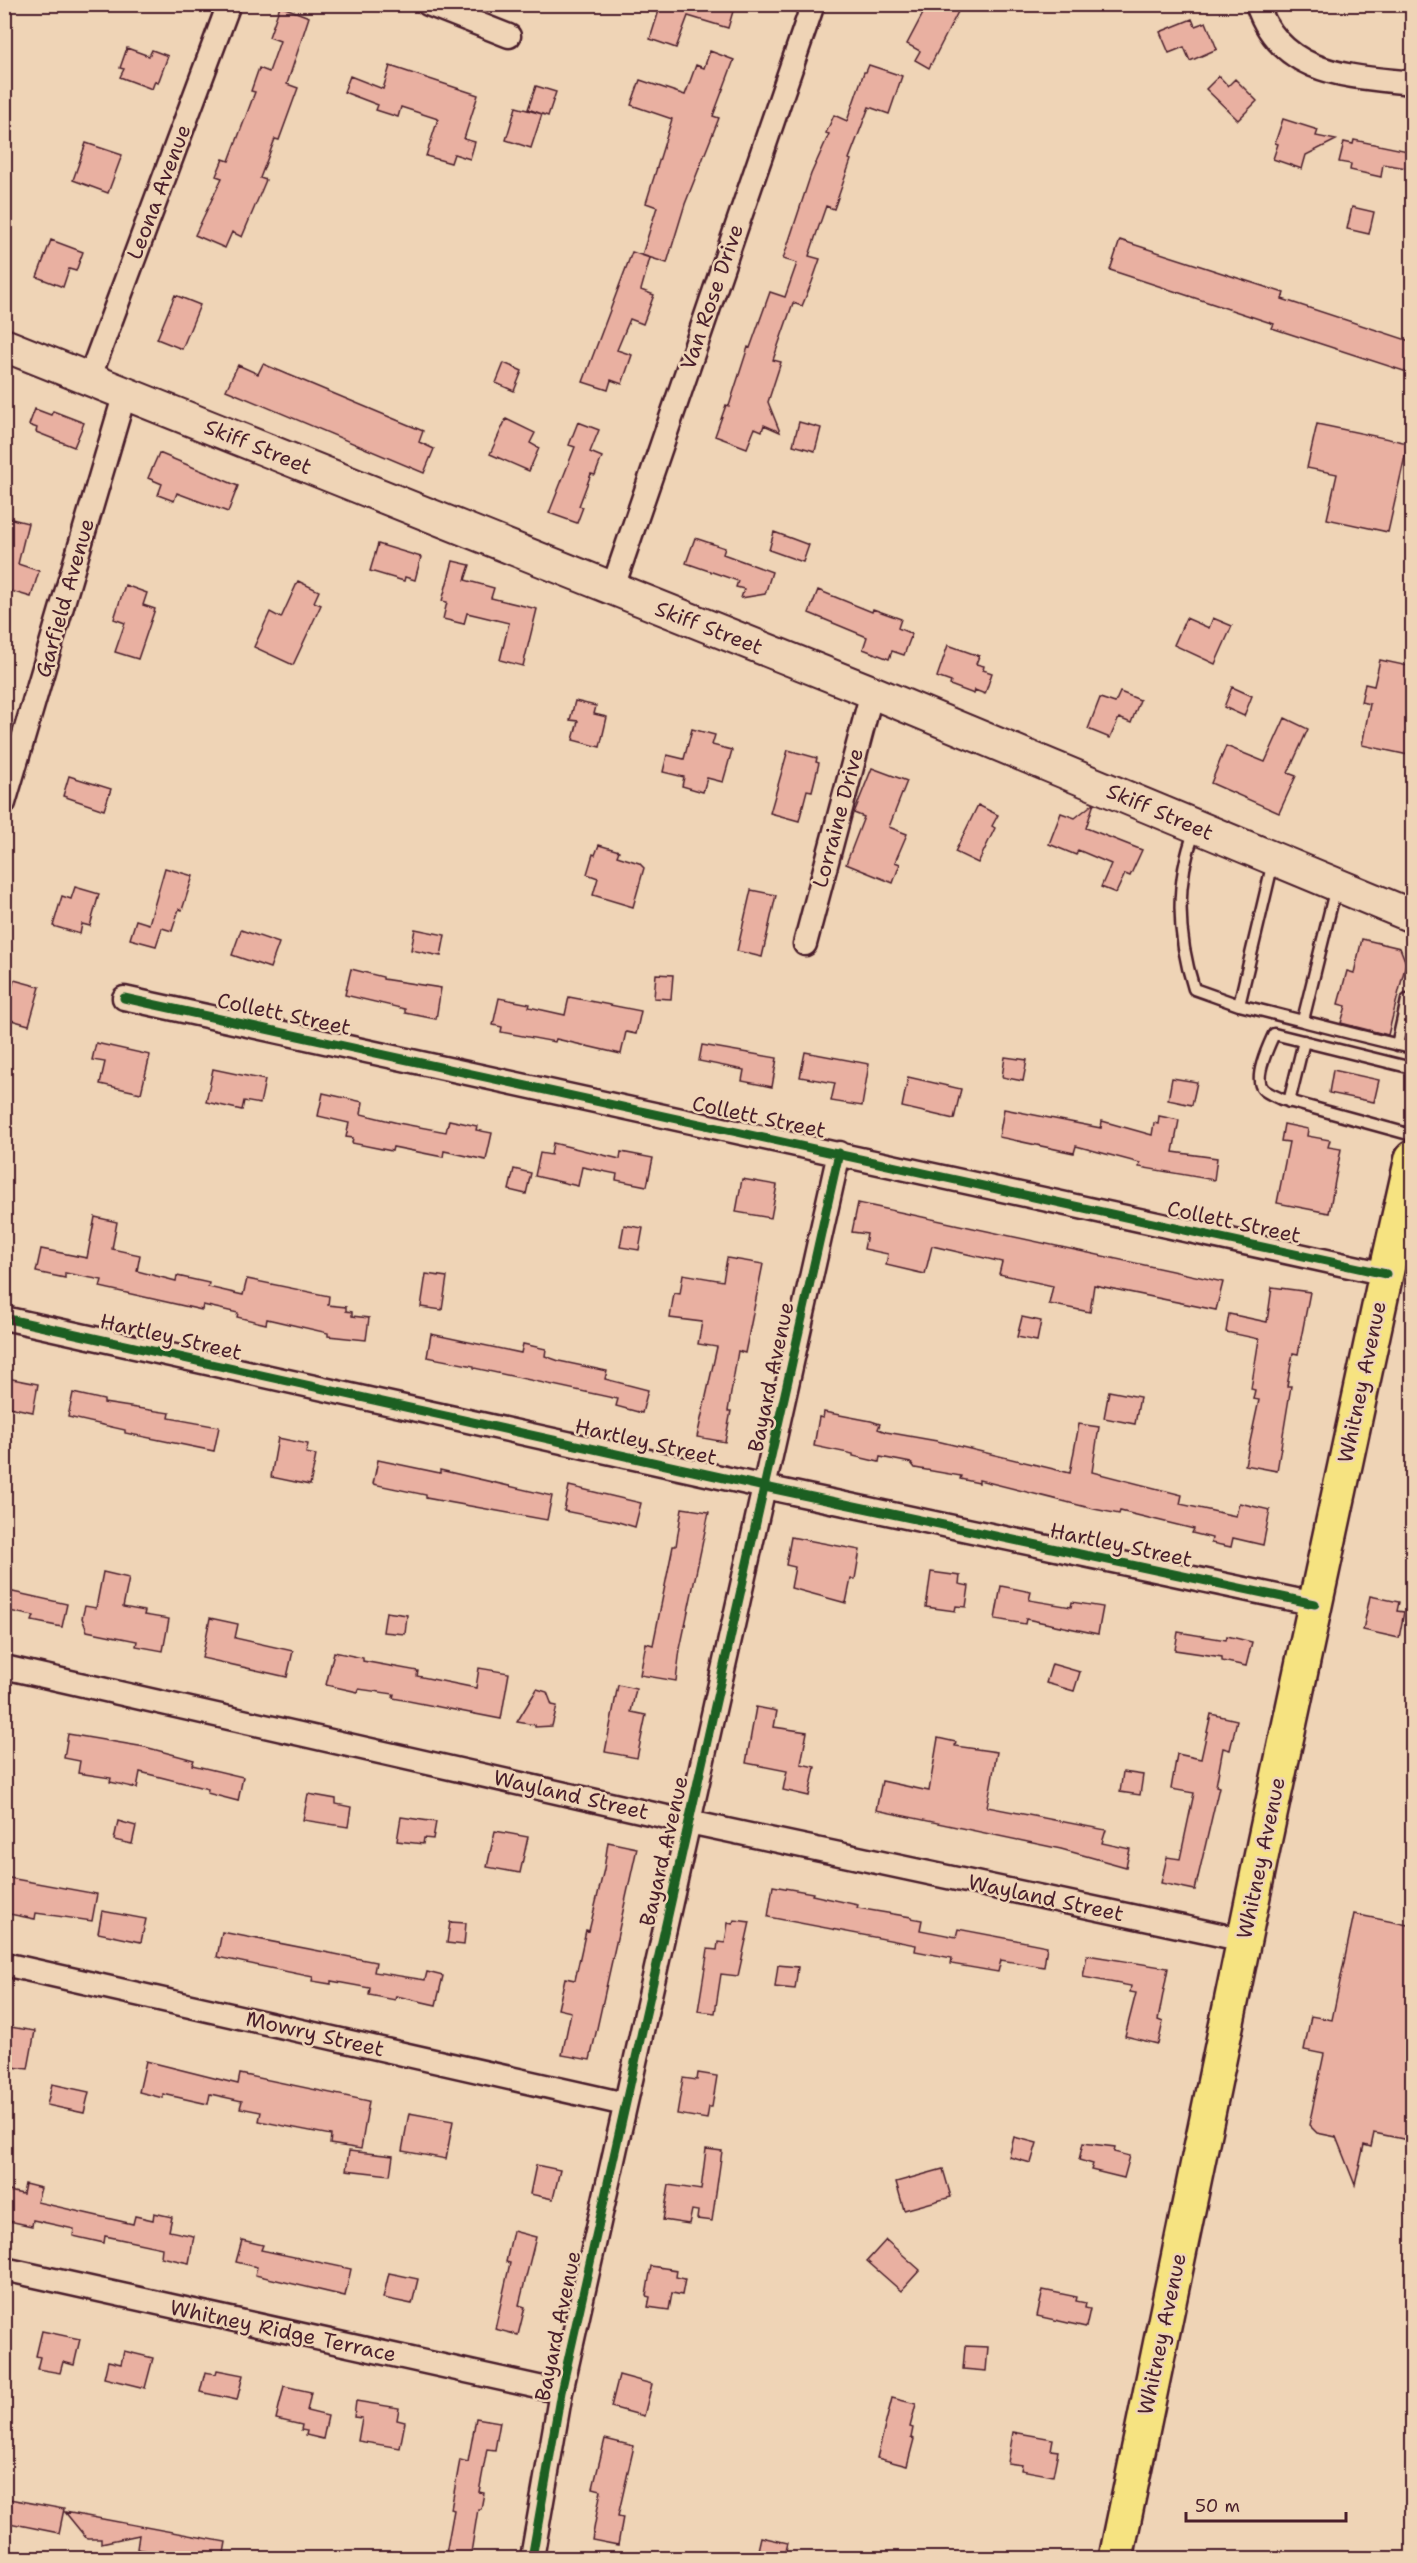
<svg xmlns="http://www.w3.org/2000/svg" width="1417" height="2563" viewBox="0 0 1417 2563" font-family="'Shantell Sans',sans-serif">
	<rect width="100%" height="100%" fill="#efd4b6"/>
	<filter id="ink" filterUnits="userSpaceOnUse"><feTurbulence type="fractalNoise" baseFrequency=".0167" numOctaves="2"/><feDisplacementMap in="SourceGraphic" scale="12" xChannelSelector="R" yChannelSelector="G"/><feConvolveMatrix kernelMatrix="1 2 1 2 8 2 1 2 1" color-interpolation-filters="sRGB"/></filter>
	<g filter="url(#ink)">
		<path fill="#e9b0a1" stroke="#4a1f2b" stroke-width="1.5" d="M661,4H724L734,8L728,28L688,16L676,48L650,39Z
			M928,4H962L929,68L915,60L920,51L907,44Z
			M280,6L309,17L287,84L298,88L279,140L275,139L260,178L266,180L242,237L232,232L225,248L195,235L222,178L216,176L223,159L229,161L255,92L251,91L259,68L269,72L280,41L269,37Z
			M1192,19L1195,26L1206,22L1217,49L1190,61L1184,47L1169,53L1160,32Z
			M127,48L149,56L152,50L168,56L158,83L155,81L152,89L120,77L124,69L120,68Z
			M710,51L734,60L713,116L719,118L685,204L667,263L642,255L657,207L646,203L672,119L631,105L640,80L685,95L696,65L704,68Z
			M869,65L902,76L889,114L869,107L849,159L851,160L834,209L826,206L818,229L809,256L820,259L812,282L802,306L793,303L773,360L781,362L768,402L780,432L764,425L762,431L755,428L747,448L715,436L726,405L729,406L748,347L750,348L770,292L785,297L797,263L783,259L811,174L829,134L826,133L834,115L847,121L864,72H866Z
			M390,66L478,95L464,139L475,142L470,159L454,154L451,163L426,156L438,119L401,107L398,117L376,110L378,105L344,92L350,76L383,89Z
			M1219,76L1228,86L1235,79L1257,101L1238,120L1206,89Z
			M536,86L556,92L548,116L528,109Z
			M516,107L542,114L531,148L506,140Z
			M1283,119L1318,130L1316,136L1336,140L1306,155L1302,169L1273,159L1278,144L1275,143Z
			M1354,140L1413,152V169L1383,164L1381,177L1350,170L1351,164L1339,162L1344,142L1353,144Z
			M86,143L122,155L108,193L73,180Z
			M1352,207L1374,212L1369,234L1347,229Z
			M51,240L83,252L76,271L69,269L63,287L37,277Z
			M1120,240L1284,293L1282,299L1413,342V374L1272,328L1274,324L1110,270Z
			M632,252L650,258L641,290L654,295L643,324L630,319L617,350L632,355L622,384L611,380L608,390L583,382Z
			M175,295L200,305L182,349L157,339Z
			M504,363L522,371L514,391L496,383Z
			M263,364L423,431L419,442L434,449L424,473L226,390L238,365L258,374Z
			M35,409L51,415L53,411L84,423L74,447L36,432L37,428L29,425Z
			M506,419L535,433L530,443L539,448L529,471L490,454Z
			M578,422L599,430L590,452L602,457L595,475L591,474L579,506L583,507L577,523L549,513L575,447L569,445Z
			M799,422L821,428L815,451L793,445Z
			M1317,424L1408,443L1388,532L1327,519L1337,474L1307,468Z
			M159,453L238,486L228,512L177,493L174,501L158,495L162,484L148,478Z
			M8,518L28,523L18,564L39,571L31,597L11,591V593H4V529Z
			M774,532L809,545L803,562L769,550Z
			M695,538L725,548L723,554L772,572L765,594L741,598L744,589L736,587L738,581L686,563Z
			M378,544L421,557L415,580L405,577L404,581L370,571Z
			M453,561L470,565L465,580L494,588L491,598L537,609L523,666L500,660L509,623L467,613L464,624L443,619L447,602L442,601Z
			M298,581L319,591L314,602L321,605L293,665L254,647L270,612L281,618Z
			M125,585L147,593L143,605L155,609L138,659L115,652L125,623L114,619Z
			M818,590L872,612L873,609L901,619L898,628L912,634L904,655L892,651L889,659L863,649L867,637L809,613Z
			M1186,618L1209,628L1213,618L1232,626L1215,664L1174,645Z
			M948,645L979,656L976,664L984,666L983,670L992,673L985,694L975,690L974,694L950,685L951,682L937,677Z
			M1380,660L1413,667V756L1362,745L1370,704L1361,702L1365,684L1374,686Z
			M1232,687L1252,696L1244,716L1224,707Z
			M1120,692L1140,700L1131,723L1119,718L1110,738L1088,729L1100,698L1115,703Z
			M575,701L596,706L594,714L607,717L600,747L573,740L578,721L570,720Z
			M1285,718L1308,729L1288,773L1296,776L1279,813L1211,783L1226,746L1265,762Z
			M692,729L715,735L712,745L732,750L723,782L707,778L703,792L682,786L684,777L663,772L667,755L684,759Z
			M788,750L817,758L816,762L819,763L812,791L807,790L799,821L770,813Z
			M872,768L907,781L889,827L907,834L895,862L900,864L893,883L846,864L864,817L854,813Z
			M69,776L111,789L104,810L63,796Z
			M1094,803L1086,828L1142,850L1130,876L1125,874L1116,893L1101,887L1111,864L1078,850L1076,855L1049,844L1061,813L1075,818Z
			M978,805L998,815L992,826L995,828L978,863L955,852Z
			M599,845L619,851L617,856L639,863L644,868L633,907L593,895L598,878L587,874L593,854L595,855Z
			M165,868L193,876L182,910L179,909L172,931L162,928L156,946L130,939L136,920L149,924Z
			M75,887L99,894L90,926L82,924L80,934L53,926L62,896L71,899Z
			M751,890L776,895L762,957L737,951Z
			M415,929L445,935L441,956L411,950Z
			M241,930L279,943L270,968L232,955Z
			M1362,939L1400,948L1406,963L1388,1035L1341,1023L1346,1006L1338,1004L1347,971L1354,973Z
			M351,969L383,977V979L441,988L436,1019L405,1013V1009L345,995Z
			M656,974L673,975L671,999L654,998Z
			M14,980L40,987L29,1025L4,1018Z
			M569,997L641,1011L636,1034L626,1032L621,1054L556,1039L555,1042L501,1032L502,1027L493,1025L499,998L530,1004L529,1007L565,1015Z
			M96,1043L150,1055L141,1093L100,1084L105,1062L92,1060Z
			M702,1045L777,1058L772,1087L742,1081L744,1070L699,1061Z
			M805,1052L869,1064L862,1106L831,1101L835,1083L800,1077Z
			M1005,1057L1027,1060L1023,1081L1002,1077Z
			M213,1069L265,1080L260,1104L244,1101L242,1110L206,1102Z
			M1333,1070L1379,1080L1374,1102L1329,1093Z
			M908,1077L961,1089L954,1119L902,1107Z
			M1172,1078L1197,1082L1192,1105L1168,1100Z
			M323,1093L363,1102L361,1114L398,1123L446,1132L449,1120L477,1126L476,1130L492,1133L486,1160L444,1151L443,1157L393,1147L392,1151L352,1143L353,1138L346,1137L349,1123L318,1116Z
			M1004,1109L1101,1128L1102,1121L1152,1135L1154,1123L1158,1124L1159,1116L1179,1120L1173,1152L1217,1158L1214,1180L1139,1167L1140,1163L1076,1146L1074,1153L999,1137Z
			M1284,1124L1308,1129L1307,1136L1330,1140L1328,1147L1341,1149L1329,1213L1277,1203L1289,1142L1281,1141Z
			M553,1143L620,1159L621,1152L653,1158L647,1186L616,1180L617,1174L582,1167L578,1186L535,1176L540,1153L551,1155Z
			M514,1169L531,1173L526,1194L509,1190Z
			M742,1179L777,1185L771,1218L736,1212Z
			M858,1203L1223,1282L1216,1310L1094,1285L1090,1312L1049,1304L1053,1286L999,1274L1002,1262L932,1246L925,1274L886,1265L888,1254L864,1249L867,1234L852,1232Z
			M95,1217L117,1222L112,1249L140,1255L137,1271L176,1281L177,1276L209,1283L208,1287L243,1295L247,1279L329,1296L328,1305L346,1307V1311L352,1312V1316L369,1318L366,1340L328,1336V1333L267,1319L266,1324L237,1317L238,1313L203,1305L202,1310L100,1287L102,1280L65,1273V1278L36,1272L41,1249L87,1258Z
			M624,1225L643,1228L639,1250L620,1247Z
			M727,1258L763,1264L745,1353L738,1351L728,1411H731L725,1442L697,1437L717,1347L698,1344L702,1322L670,1318L674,1293L680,1294L683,1274L723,1281Z
			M426,1274L447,1277L442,1310L421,1307Z
			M1272,1287L1310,1292L1298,1354L1293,1353L1287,1386H1291L1277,1471L1245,1465L1259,1400L1253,1399L1255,1390L1251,1389L1259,1339L1226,1332L1229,1314L1267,1322Z
			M1022,1317L1041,1321L1037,1341L1017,1337Z
			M431,1334L521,1353L523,1344L546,1349L545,1356L559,1361L607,1371L605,1379L648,1390L642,1413L616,1406L618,1399L474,1368V1366L427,1357Z
			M7,1378L38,1384L33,1412L4,1406Z
			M1109,1391L1140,1397L1135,1424L1104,1418Z
			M73,1393L104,1400V1403L170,1413L169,1418L219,1427L214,1451L125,1433V1430L68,1417Z
			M824,1412L871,1421L880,1424L878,1429L886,1432L937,1441L1070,1473L1079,1424L1099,1427L1092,1472L1182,1495L1180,1504L1236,1516L1239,1503L1270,1510L1263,1545L1233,1538L1231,1547L1211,1543L1212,1538L1192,1533L1194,1529L1120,1511L1119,1514L1094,1509L979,1480V1483L960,1479L961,1476L915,1468L911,1463L880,1457L879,1462L853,1456V1454L814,1446L819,1417L823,1418Z
			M278,1438L308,1444L306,1453L316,1455L310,1485L271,1477Z
			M378,1460L440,1473V1470L552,1496L547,1520L426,1498V1495L373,1484Z
			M569,1486L641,1503L635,1527L615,1521L564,1511Z
			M682,1508L709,1512L680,1649L676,1681L640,1675L646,1643L653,1645L673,1546H676Z
			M791,1537L860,1550L855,1579H851L846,1603L791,1588L795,1567L786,1565Z
			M103,1572L129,1578L123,1607L145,1611L144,1615L169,1619L163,1651L136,1646L137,1641L87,1631L82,1618L85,1606L96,1608Z
			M931,1572L960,1576L959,1584L969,1586L966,1607L956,1606L955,1611L926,1607Z
			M1001,1586L1031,1592L1029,1600L1071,1607L1072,1602L1103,1607L1098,1634L1026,1619L1025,1624L995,1619Z
			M4,1590L67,1604L62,1627L32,1621L34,1616L4,1610Z
			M1370,1596L1399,1602L1397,1611L1404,1612L1399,1638L1363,1630Z
			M386,1612L407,1615L405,1634L383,1632Z
			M210,1618L238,1624L235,1638L293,1651L287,1677L202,1658Z
			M1178,1632L1226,1640L1227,1636L1252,1642L1246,1666L1222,1661V1657L1175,1650Z
			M334,1652L363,1658V1661L418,1671L417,1676L476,1688L479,1668L509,1673L501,1719L393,1698L394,1694L359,1689L358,1692L326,1685Z
			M1052,1664L1080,1672L1074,1691L1046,1683Z
			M618,1685L636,1689L631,1712L646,1715L637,1758L605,1752Z
			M537,1689L547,1692L552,1705L557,1706L552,1726L535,1727V1725L517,1722Z
			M756,1707L777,1711L774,1727L807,1732L801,1764L815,1767L809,1796L783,1790L787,1771L746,1763Z
			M1211,1714L1237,1720L1230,1750L1223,1748L1216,1786L1219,1787L1195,1890L1161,1883L1167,1857L1180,1859L1194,1793L1171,1789L1177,1754L1201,1759Z
			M68,1734L145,1747L194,1760L192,1765L243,1777L238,1801L207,1793L208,1789L140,1772L137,1788L110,1782L111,1778L78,1773L80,1761L64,1758Z
			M938,1738L956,1742L955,1746L997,1752L987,1807L1106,1830L1102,1843L1130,1849L1126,1867L1061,1849L876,1810L882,1781L929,1791Z
			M1123,1772L1143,1775L1140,1795L1120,1792Z
			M308,1794L336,1799V1804L351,1807L348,1827L303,1820Z
			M401,1817L436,1822L433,1839L424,1838L423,1844L397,1841Z
			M118,1821L136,1826L132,1844L114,1840Z
			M495,1831L528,1837L520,1873L487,1867Z
			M608,1842L637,1848L590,2060L562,2055L571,2012L558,2009L565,1978L575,1980L586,1930L589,1931L604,1869Z
			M4,1877L97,1894L92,1921L36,1913L35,1919L4,1913Z
			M773,1886L813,1893L812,1895L858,1905L857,1908L911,1917V1918L922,1920L920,1930L956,1937L958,1929L1047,1946L1044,1967L1001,1960L998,1972L951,1964L952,1958L915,1951L916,1945L768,1917Z
			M102,1911L146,1919L141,1942L98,1933Z
			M1354,1914L1413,1926V2141L1374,2133L1371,2147L1364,2145L1355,2185L1336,2137L1317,2133L1309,2125L1324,2054L1304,2050L1311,2016L1332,2020Z
			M734,1920L750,1922L738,1976L721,1974L715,2013L698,2011L708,1949L717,1950L718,1942L725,1943L728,1923L733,1924Z
			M450,1922L466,1923L464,1945L447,1943Z
			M222,1932L376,1962L374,1972L425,1980L427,1972L443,1976L436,2005L396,1996L395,2000L369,1995L370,1988L331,1981V1984L312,1981L313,1977L217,1957Z
			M1087,1955L1168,1968L1158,2020L1163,2022L1158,2044L1125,2036L1136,1993L1130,1992L1131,1986L1083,1977Z
			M778,1965L798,1967L795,1989L775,1987Z
			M4,2026L35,2031L28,2069L4,2066Z
			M146,2061L238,2084L240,2074L369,2101L361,2149L330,2144L331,2135L259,2121L261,2112L240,2108L242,2101L210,2094L208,2104L163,2094V2098L139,2092Z
			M698,2073L717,2076L712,2107H709L707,2119L677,2114L683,2078L697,2080Z
			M52,2084L89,2092L84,2113L47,2105Z
			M409,2113L453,2121L446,2159L402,2151Z
			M1014,2137L1037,2143L1031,2163L1009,2157Z
			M1083,2143L1115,2147L1114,2152L1130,2156L1124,2178L1091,2170L1093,2164L1079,2160Z
			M706,2149L722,2151L712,2221L697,2219L698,2211L692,2210L689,2224L663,2220L669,2185L701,2190Z
			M349,2151L393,2156L390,2175L346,2170Z
			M536,2165L560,2170L553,2199L530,2194Z
			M943,2169L951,2197L904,2210L896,2182Z
			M25,2184L41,2188L37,2202L133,2224L135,2216L153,2220L154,2213L172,2217L169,2231L194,2236L189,2263L161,2257L162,2248L105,2236L104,2243L73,2236L74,2229L33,2220L32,2226L4,2220V2190L23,2194Z
			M513,2231L536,2237L519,2305L525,2307L518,2335L495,2329L510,2263L506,2262Z
			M242,2240L263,2245L261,2250L351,2269L345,2296L255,2275L257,2267L236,2262Z
			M886,2240L920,2270L901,2291L867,2261Z
			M651,2266L677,2270L676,2277L685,2279L682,2295L672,2293L669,2310L648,2307L650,2297L646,2296Z
			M389,2273L418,2279L412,2304L383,2298Z
			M1043,2290L1077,2297L1076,2301L1086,2303L1085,2308L1090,2309L1086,2327L1037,2316Z
			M42,2331L80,2339L74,2365L63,2362L60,2373L37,2369L40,2357L36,2356Z
			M965,2346L988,2347L986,2371L963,2369Z
			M124,2351L153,2358L145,2388L104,2378L108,2361L121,2364Z
			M217,2370L243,2375L237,2400L200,2392L205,2372L216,2374Z
			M619,2375L652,2384L644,2416L611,2407Z
			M284,2386L311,2392L307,2411L328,2416L323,2439L306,2435L307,2431L301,2430L302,2425L276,2419Z
			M892,2398L916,2404L910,2427L913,2428L911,2438L914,2439L907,2466L877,2458Z
			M356,2401L399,2408L397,2420L405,2422L400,2448L358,2441L362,2418L354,2417Z
			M476,2418L500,2422L495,2450L487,2449L479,2492L484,2493L481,2509H478L470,2559H445L454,2510L451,2509L460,2460L468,2462Z
			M1013,2432L1053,2439L1051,2450L1058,2451L1053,2476L1021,2470L1022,2465L1008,2463Z
			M605,2439L634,2446L618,2516L623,2517L618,2545L592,2540L601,2490L593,2488Z
			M4,2498L64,2509L59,2533L4,2522Z
			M65,2512L226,2542L223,2559H191L137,2549L139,2535L101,2543V2539H87Z
			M761,2537L788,2543L784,2559H756Z"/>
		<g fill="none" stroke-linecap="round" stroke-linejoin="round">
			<g stroke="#4a1f2b" stroke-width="15">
				<path id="service" d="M1195,830C1175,882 1177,936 1194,989L1239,1005
					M1273,862L1239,1005C1297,1019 1354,1035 1412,1048
					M1303,1020L1336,887
					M1397,1045L1407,1000
					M1412,1068L1274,1034C1269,1045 1253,1078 1263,1089C1268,1094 1276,1096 1281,1099L1412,1135
					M1289,1102L1304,1041"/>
			</g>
			<g stroke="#4a1f2b" stroke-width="27">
				<path id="minor" d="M428,4L509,36
					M1257,4C1281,76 1349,76 1412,83
					M89,379L229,4
					M612,590L813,4
					M4,803L125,393
					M805,944L872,692
					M124,998L1386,1274
					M4,1318L765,1487L1315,1604
					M4,1667L689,1822L1244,1940
					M4,1964L625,2104
					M4,2269L561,2392
					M532,2558L561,2392L839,1153"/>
			</g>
			<g stroke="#4a1f2b" stroke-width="36">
				<path id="secondary" d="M4,345L872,692L1412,916"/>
			</g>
			<g stroke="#4a1f2b" stroke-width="38">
				<path id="primary" d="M1116,2558L1264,1843L1386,1274L1412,1158"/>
			</g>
			<use href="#service" stroke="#efd4b6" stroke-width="10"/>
			<use href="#minor" stroke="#efd4b6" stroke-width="22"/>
			<use href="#secondary" stroke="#efd4b6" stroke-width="32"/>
			<use href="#primary" stroke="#f6e381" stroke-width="33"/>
			<g stroke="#efd4b6" stroke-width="13">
				<path id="cycleway" d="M124,998L1386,1274
					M4,1318L765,1487L1315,1604
					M532,2558L561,2392L839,1153"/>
			</g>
			<use href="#cycleway" stroke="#1b5e20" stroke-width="9"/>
		</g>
	</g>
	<g text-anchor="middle" stroke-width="5" stroke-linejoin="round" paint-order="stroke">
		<g font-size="21" fill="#4a1f2b" stroke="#efd4b6">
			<text transform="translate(159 192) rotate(-69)" y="7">Leona Avenue</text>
			<text transform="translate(712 297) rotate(-71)" y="7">Van Rose Drive</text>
			<text transform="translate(258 447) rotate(22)" y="7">Skiff Street</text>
			<text transform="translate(65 598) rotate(-74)" y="7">Garfield Avenue</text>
			<text transform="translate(709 628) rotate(21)" y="7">Skiff Street</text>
			<text transform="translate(1160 812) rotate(23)" y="7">Skiff Street</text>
			<text transform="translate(838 818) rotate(-75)" y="7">Lorraine Drive</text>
			<text transform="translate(284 1014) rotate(12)" y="7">Collett Street</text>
			<text transform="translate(759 1117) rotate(12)" y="7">Collett Street</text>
			<text transform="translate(1234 1222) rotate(12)" y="7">Collett Street</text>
			<text transform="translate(171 1337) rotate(13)" y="7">Hartley Street</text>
			<text transform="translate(771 1377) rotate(-78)" y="7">Bayard Avenue</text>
			<text transform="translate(1362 1382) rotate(-78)" y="7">Whitney Avenue</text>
			<text transform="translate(646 1442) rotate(13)" y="7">Hartley Street</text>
			<text transform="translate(1121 1545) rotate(12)" y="7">Hartley Street</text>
			<text transform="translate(571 1795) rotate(13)" y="7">Wayland Street</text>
			<text transform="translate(664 1851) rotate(-77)" y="7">Bayard Avenue</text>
			<text transform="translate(1261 1858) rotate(-78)" y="7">Whitney Avenue</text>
			<text transform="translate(1046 1898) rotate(12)" y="7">Wayland Street</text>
			<text transform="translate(315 2034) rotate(13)" y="7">Mowry Street</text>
			<text transform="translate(558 2326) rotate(-78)" y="7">Bayard Avenue</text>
			<text transform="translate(283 2331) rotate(12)" y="7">Whitney Ridge Terrace</text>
			<text transform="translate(1162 2334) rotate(-78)" y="7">Whitney Avenue</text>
		</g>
	</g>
	<rect width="1417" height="2563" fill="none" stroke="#efd4b6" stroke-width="24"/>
	<rect x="12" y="12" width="1393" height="2539" fill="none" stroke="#4a1f2b" stroke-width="2" filter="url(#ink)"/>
	<path d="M1186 2512v9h160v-9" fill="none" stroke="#4a1f2b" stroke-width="3"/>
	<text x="1195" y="2512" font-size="18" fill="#4a1f2b" stroke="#efd4b6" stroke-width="4.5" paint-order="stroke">50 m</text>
</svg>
